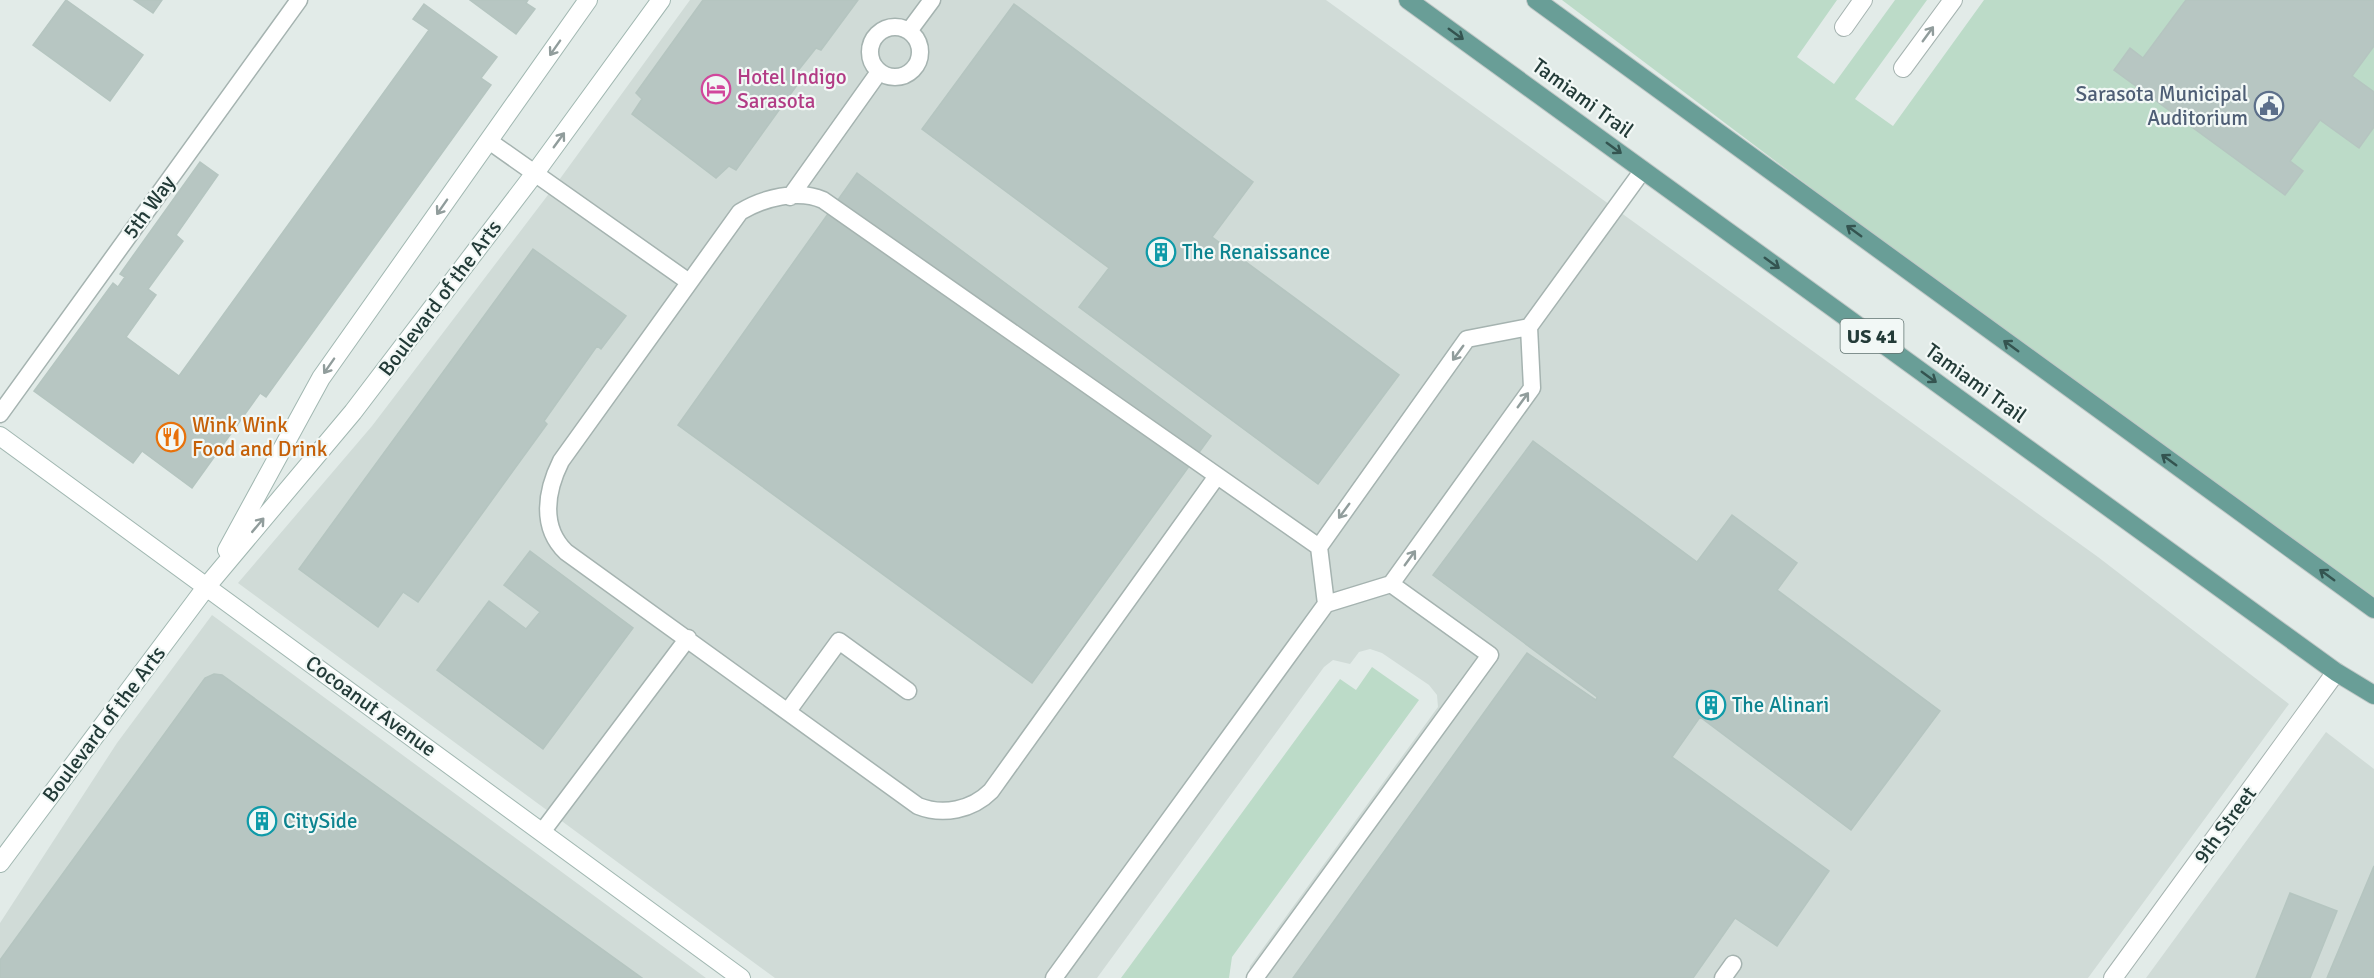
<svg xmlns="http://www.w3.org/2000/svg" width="2374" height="978" viewBox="0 0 2374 978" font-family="Signika,sans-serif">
	<rect width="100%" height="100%" fill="#e2ebe8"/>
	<path fill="#d0dbd7" d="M690,0H1326L2098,557L2289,704L2088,978H1248L1250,966L1438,707L1437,695L1429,685L1382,653L1370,649L1359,652L1350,664L1333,660L1324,667L1097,978H775L238,583L372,426L554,187Z
		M212,615L706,978H0V923L117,743Z
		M2326,732L2374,769V978H2146Z"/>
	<path fill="#bcdbc8" d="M1562,0H1837L1797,57L1834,84L1895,0H1927L1855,99L1893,126L1984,0H2374V600L1900,255Z
		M1372,667L1419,700L1232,957L1229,978H1121L1340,679L1356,690Z"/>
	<path fill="#b7c6c2" stroke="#b5c5c0" stroke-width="1.5" d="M66,0L143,55L110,101L33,45Z
		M134,0H162L153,13Z
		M470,0H528L526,3L535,9L516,34Z
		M703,0H858L821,50L816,48L789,82L797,85L736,170L729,166L716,178L632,114L642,99L636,93Z
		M2186,0H2374V46L2352,76L2374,92V127L2359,148L2320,120L2290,161L2303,171L2285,195L2114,70L2130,48L2143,58Z
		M424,4L497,57L481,78L491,85L266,397L260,393L192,488L142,451L133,463L34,391L113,283L118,287L125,277L120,274L200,162L218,175L176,235L183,241L148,289L156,295L126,337L179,376L429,30L413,19Z
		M1014,4L1253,182L1212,237L1399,375L1318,484L1079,307L1109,268L922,129Z
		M857,173L1211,436L1032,683L678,425Z
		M533,249L626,316L601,349L597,346L544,421L547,424L418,602L403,592L378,627L299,569Z
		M1533,441L1697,562L1732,515L1797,563L1777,590L1940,711L1851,830L1700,717L1672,757L1829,871L1777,946L1735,918L1693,978H1293L1527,653L1596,700L1597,697L1433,575Z
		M530,551L633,628L543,749L437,670L489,601L526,629L540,612L504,585Z
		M214,674L222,675L642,978H0V960L205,678Z
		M2374,866V978H2327Z
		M2290,893L2337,911L2310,978H2256Z"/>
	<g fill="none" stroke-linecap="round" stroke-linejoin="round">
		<g stroke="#a5b3b0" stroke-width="19">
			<path id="lane" d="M870 52a25 25 0 1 1 50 0a25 25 0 1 1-50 0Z
				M909,31L932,0
				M489,141L689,282
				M790,197L879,72
				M0,414L299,0
				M1217,476L991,791C972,810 943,816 918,806L566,552C540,527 546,491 561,461L740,212C763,198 798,189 823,200L1319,547
				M1326,604L1319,547L1467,339L1529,327
				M788,711L839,641L908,691
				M542,832L688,638
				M1054,978L1326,604L1391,584L1532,388L1529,327L1643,170
				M1255,978L1490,655L1391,584
				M1723,978L1733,964"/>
		</g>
		<g stroke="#a5b3b0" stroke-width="20">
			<path id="street" d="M1844,27L1863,0
				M1903,68L1953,0
				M2113,978L2336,672"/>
		</g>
		<g stroke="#a1b7b1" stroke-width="20">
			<path id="secondary" d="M0,436L741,978
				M227,550L321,378L588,0
				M0,863L207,586L353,412L535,173L661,0"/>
		</g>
		<g stroke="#c1c8c7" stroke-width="20">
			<path id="primary" d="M1408,0L2336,672L2374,695
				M1536,0L2374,609"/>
		</g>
		<use href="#lane" stroke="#fff" stroke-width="16"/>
		<use href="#street" stroke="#fff" stroke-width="18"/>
		<use href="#secondary" stroke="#fff" stroke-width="18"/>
		<use href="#primary" stroke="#699e97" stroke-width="18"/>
	</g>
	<defs><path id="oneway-shaft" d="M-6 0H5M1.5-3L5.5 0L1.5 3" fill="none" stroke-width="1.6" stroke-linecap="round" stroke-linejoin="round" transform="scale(1.5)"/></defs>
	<g stroke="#345450">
		<use href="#oneway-shaft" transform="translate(1456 34) rotate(36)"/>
		<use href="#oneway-shaft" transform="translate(1614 148) rotate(36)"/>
		<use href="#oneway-shaft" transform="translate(1854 231) rotate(-144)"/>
		<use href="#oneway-shaft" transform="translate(1772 263) rotate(36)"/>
		<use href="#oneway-shaft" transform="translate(2011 346) rotate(-144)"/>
		<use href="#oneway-shaft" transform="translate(1929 377) rotate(36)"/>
		<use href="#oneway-shaft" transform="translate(2169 460) rotate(-144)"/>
		<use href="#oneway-shaft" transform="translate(2327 575) rotate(-144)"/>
	</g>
	<g stroke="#919d9c">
		<use href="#oneway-shaft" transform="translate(1928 34) rotate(-54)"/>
		<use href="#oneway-shaft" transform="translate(555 48) rotate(125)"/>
		<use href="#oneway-shaft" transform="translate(559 140) rotate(-54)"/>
		<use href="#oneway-shaft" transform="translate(442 207) rotate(125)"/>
		<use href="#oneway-shaft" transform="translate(1458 353) rotate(126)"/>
		<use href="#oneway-shaft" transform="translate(329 366) rotate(125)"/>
		<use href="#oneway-shaft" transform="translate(1523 400) rotate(-54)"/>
		<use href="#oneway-shaft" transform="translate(1344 511) rotate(126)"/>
		<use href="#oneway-shaft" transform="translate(258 525) rotate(-50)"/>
		<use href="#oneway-shaft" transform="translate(1410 558) rotate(-54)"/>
	</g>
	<defs>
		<g id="hotel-ring" transform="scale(1.5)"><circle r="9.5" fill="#f2f8f6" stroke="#d1479c" stroke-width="1.5"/><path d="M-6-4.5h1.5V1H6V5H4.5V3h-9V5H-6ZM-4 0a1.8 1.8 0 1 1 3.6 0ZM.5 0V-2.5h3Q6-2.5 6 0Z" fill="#d1479c"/></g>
		<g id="civic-ring" transform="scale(1.5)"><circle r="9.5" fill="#f2f8f6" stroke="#5c6f8a" stroke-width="1.5"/><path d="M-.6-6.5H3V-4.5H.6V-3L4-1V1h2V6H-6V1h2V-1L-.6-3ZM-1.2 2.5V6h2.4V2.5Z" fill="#5c6f8a"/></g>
		<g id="building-ring" transform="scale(1.5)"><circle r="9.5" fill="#f2f8f6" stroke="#0f9aa8" stroke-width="1.5"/><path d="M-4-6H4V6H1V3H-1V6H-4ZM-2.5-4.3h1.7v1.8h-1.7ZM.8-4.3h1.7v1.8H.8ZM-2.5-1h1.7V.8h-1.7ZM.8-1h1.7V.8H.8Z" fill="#0f9aa8"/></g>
		<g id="restaurant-ring" transform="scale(1.5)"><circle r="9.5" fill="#f2f8f6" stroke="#e8710a" stroke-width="1.5"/><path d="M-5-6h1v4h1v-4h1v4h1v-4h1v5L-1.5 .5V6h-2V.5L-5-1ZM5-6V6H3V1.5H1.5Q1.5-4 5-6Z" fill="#e8710a"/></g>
	</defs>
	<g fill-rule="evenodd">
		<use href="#hotel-ring" x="716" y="89"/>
		<use href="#civic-ring" x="2269" y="106"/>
		<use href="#building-ring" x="1161" y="252"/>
		<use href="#restaurant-ring" x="171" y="437"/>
		<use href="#building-ring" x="1711" y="705"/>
		<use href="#building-ring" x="262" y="821"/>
	</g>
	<g text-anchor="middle" stroke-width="4.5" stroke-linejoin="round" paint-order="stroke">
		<rect fill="#f2f8f6" stroke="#617471" stroke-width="1.5" x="1840.5" y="319" width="63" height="34" rx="4.5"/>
		<g font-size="20" font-weight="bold" fill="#233b38">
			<text x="1872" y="343">US 41</text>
		</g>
		<g font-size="21" fill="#b23c85" stroke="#f2f8f6" text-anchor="start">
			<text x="737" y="84">Hotel Indigo<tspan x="737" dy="24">Sarasota</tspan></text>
		</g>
		<g font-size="21" fill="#4e5e75" stroke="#f2f8f6" text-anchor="end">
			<text x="2248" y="101">Sarasota Municipal<tspan x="2248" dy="24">Auditorium</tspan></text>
		</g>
		<g font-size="21" fill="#233b38" stroke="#f2f8f6">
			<text transform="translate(1583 98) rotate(36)" y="7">Tamiami Trail</text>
			<text transform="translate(149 207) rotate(-54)" y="7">5th Way</text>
			<text transform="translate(440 298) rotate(-53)" y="7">Boulevard of the Arts</text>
			<text transform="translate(1976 383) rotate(36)" y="7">Tamiami Trail</text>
			<text transform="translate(371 706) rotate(36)" y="7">Cocoanut Avenue</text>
			<text transform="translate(104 724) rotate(-53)" y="7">Boulevard of the Arts</text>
			<text transform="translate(2225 825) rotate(-54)" y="7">9th Street</text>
		</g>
		<g font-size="21" fill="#0d838f" stroke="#f2f8f6" text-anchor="start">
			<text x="1182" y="259">The Renaissance</text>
			<text x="1732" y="712">The Alinari</text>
			<text x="283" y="828">CitySide</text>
		</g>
		<g font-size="21" fill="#c56008" stroke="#f2f8f6" text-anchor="start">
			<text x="192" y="432">Wink Wink<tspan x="192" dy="24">Food and Drink</tspan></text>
		</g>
	</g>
</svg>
